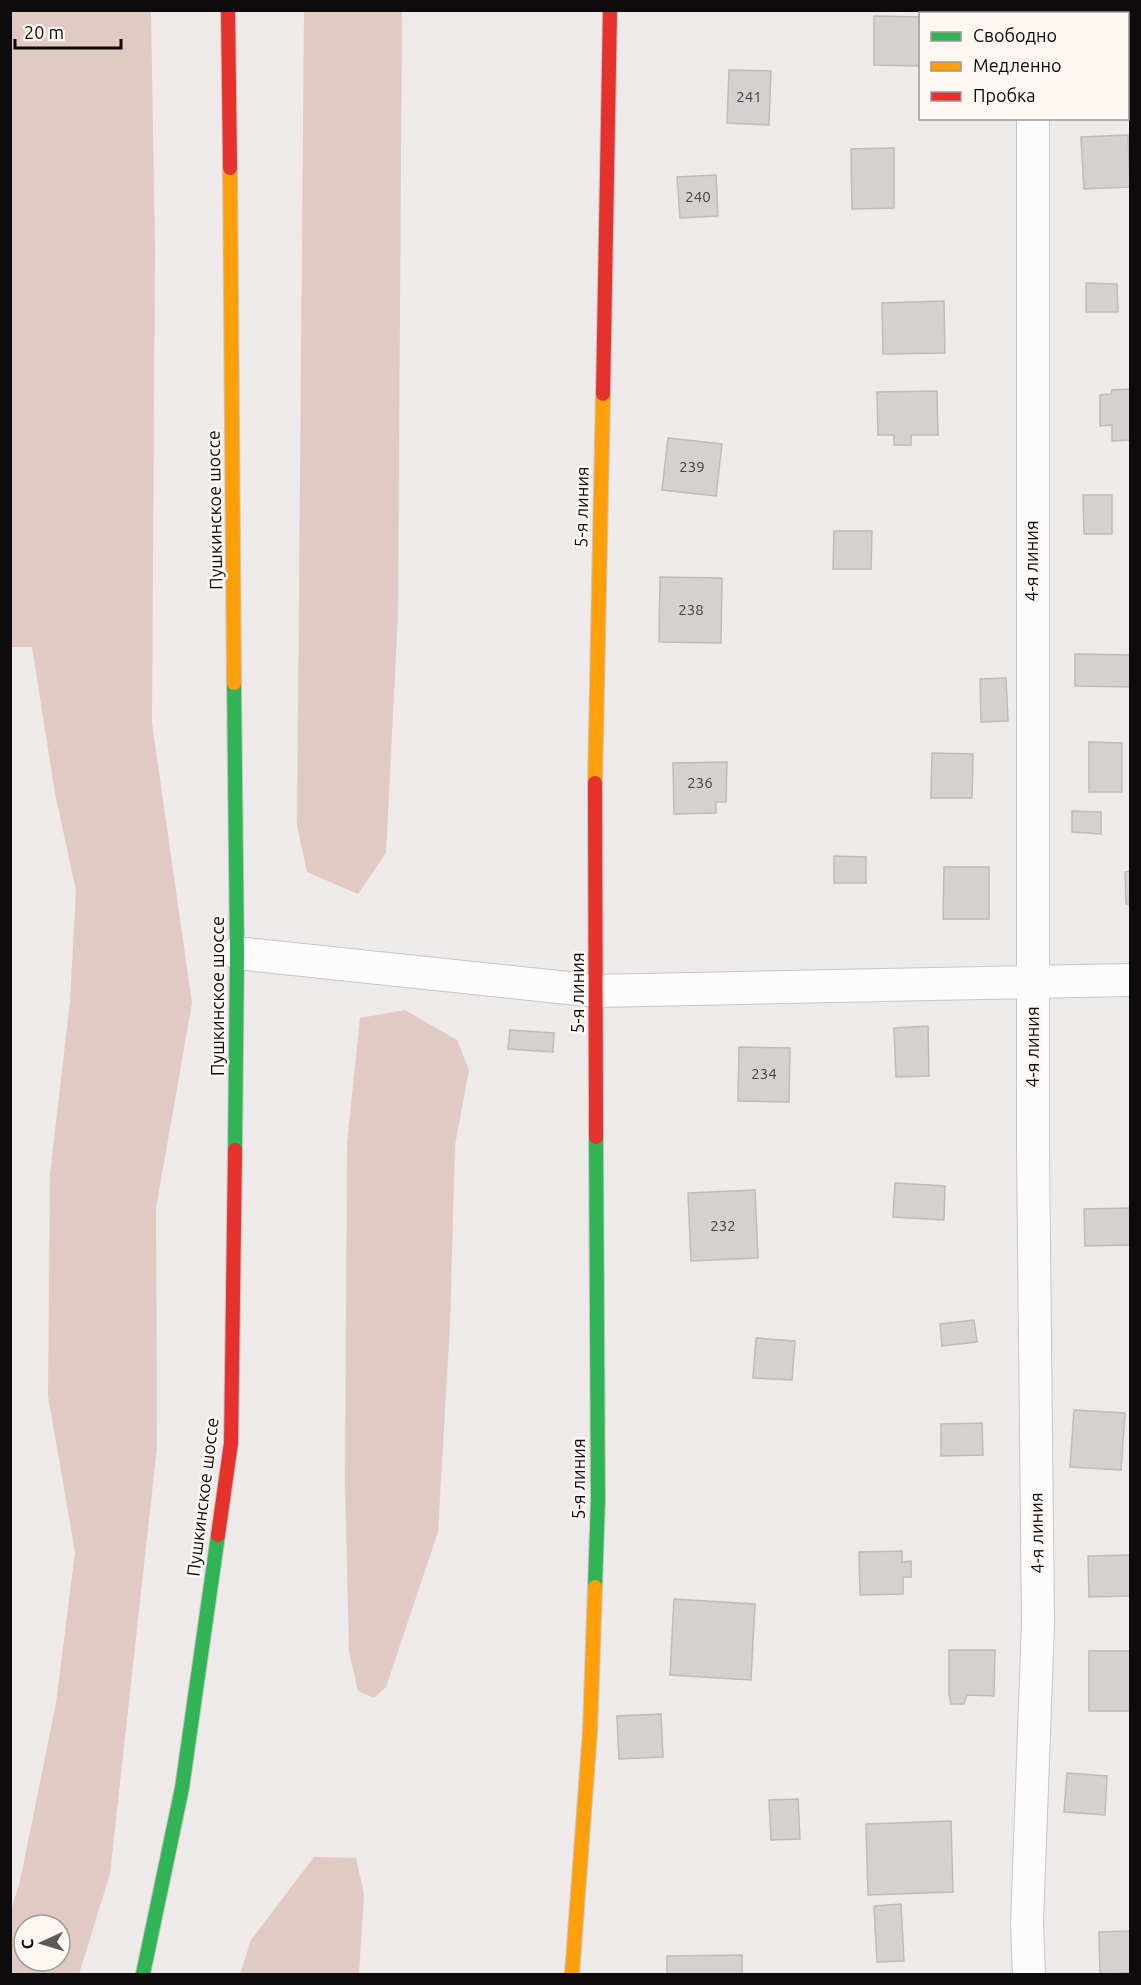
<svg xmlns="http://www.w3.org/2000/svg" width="1141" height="1985" viewBox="0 0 1141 1985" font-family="Ubuntu,sans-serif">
	<rect width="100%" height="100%" fill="#eeeae9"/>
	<path fill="#e1cac3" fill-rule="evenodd" d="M11,10L151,11L155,248L152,723L192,1003L156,1208L157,1447L110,1874L79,1974H10L11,1911L20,1881L56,1703L75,1552L48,1396L50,1174L70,1001L76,891L55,793L32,647H11ZM24,1925H60V1961H24Z
		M304,11H402L398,614L386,853L358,894L307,872L297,826Z
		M405,1010L457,1040L469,1070L455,1145L450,1325L438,1532L386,1687L374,1698L358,1691L349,1652L345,1483L347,1143L360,1018Z
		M314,1857L356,1858L364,1894L359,1974H240L251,1940Z"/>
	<path fill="#d4d2d1" stroke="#bebbbb" stroke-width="1.5" d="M874,16L920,17V66L874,65Z
		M1128,62H1130V108H1128Z
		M729,70L771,71L769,125L727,123Z
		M1128,135L1130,187L1084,189L1081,137Z
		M894,148V208L852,209L851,149Z
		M716,175L718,216L680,218L677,177Z
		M1086,283L1117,284L1118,312H1086Z
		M944,301L945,353L883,354L882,303Z
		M1130,389V440L1112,441V425L1100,426V395L1111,394L1112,390Z
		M937,391L938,435H911V445H894V435H878L877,392Z
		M668,438L722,444L716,496L662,490Z
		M1083,495H1112V534H1084Z
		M834,531H872L871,569H833Z
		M660,577L722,578L721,643L659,642Z
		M1075,654L1130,655V687L1075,686Z
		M1006,678L1008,721L981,722L980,679Z
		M1089,742L1122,743V792H1089Z
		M932,753L973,754L972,798H931Z
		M727,762L726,802H716V813L674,814L673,763Z
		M1072,811L1101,812V834L1072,832Z
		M834,856L866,857V883H834Z
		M944,867H989V919H943Z
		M1130,871V904H1126L1125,872Z
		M928,1026L929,1076L896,1077L894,1028Z
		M510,1030L554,1033L553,1052L508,1049Z
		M739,1047L790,1048L789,1102L738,1101Z
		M895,1183L945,1186L944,1220L893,1217Z
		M755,1190L758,1258L691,1261L688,1193Z
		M1130,1208V1245L1085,1246L1084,1209Z
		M974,1320L977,1342L942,1346L940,1324Z
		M756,1338L795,1341L792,1380L753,1378Z
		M1074,1410L1125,1413L1121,1470L1070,1467Z
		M982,1423L983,1455L941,1456V1424Z
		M902,1551V1562L911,1561V1577H903V1594L860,1595L859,1552Z
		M1130,1555V1596L1089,1597L1088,1556Z
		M674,1599L755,1604L751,1680L670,1675Z
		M949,1650H995L994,1696L967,1695L964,1704H951L949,1695Z
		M1089,1651H1130V1711H1089Z
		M661,1714L663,1757L619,1759L617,1716Z
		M1067,1773L1107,1776L1105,1815L1064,1812Z
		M798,1799L800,1839L771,1840L769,1800Z
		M951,1821L953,1892L868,1895L866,1824Z
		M901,1904L904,1961L877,1962L874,1906Z
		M1130,1931V1973L1100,1974L1099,1932Z
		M742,1955V1974H667V1956Z"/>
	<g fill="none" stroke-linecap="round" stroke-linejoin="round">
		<g stroke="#c8c5c4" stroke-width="34">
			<path id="street" d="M1032,10V14
				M237,953L596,991L1130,980
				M1029,1974L1027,1923L1038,1623L1033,1150V118"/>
		</g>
		<g stroke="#c8c5c4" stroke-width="16">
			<path id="fast" d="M234,683L237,953L235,1150
				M595,1587L598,1499L596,1137
				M143,1974L182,1788L218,1535"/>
		</g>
		<g stroke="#c8c5c4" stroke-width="16">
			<path id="slow" d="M230,168L234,683
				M595,783L603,394
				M572,1974L590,1731L595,1587"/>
		</g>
		<g stroke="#c8c5c4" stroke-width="16">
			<path id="jam" d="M228,10L230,168
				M603,394L610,10
				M595,783L596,1137
				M218,1535L231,1443L235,1150"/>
		</g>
		<use href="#street" stroke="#fcfcfc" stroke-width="32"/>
		<use href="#fast" stroke="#30b455" stroke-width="14"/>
		<use href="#slow" stroke="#ff9f0a" stroke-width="14"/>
		<use href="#jam" stroke="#e5322d" stroke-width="14"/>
	</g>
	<g text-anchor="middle" stroke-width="5" stroke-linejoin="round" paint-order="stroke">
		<g font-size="15" fill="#413f3e">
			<text x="749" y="102">241</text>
			<text x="698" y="202">240</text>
			<text x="692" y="472">239</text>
			<text x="691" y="615">238</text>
			<text x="700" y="788">236</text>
			<text x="764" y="1079">234</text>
			<text x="723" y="1231">232</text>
		</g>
		<g font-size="18" fill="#0d0b0b" stroke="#fdf7f4">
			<text transform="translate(582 507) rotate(-89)" y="6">5-я линия</text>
			<text transform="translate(215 510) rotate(-91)" y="6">Пушкинское шоссе</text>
			<text transform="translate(1032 561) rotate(-90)" y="6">4-я линия</text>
			<text transform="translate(578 993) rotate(-90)" y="6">5-я линия</text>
			<text transform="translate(218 996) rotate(-90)" y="6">Пушкинское шоссе</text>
			<text transform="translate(1033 1047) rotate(-90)" y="6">4-я линия</text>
			<text transform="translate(579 1479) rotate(-90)" y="6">5-я линия</text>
			<text transform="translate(203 1497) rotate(-83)" y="6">Пушкинское шоссе</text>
			<text transform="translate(1037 1533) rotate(-91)" y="6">4-я линия</text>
		</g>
	</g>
	<rect width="1141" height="1985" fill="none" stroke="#0d0b0b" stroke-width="24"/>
	<rect x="919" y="12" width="210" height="108" fill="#fdf7f4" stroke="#9d9997" stroke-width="1.5"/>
	<rect x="931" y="32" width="30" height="9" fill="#30b455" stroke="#9d9997" stroke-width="1.5"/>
	<text x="973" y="42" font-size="18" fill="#0d0b0b">Свободно</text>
	<rect x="931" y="62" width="30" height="9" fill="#ff9f0a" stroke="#9d9997" stroke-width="1.5"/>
	<text x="973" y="72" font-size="18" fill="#0d0b0b">Медленно</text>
	<rect x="931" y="92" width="30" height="9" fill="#e5322d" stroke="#9d9997" stroke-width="1.5"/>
	<text x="973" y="102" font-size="18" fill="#0d0b0b">Пробка</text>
	<g transform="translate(42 1943) rotate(266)"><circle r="28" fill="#fdf7f4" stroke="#9d9997" stroke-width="1.5"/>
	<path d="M0-4.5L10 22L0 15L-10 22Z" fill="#5c5959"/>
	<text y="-9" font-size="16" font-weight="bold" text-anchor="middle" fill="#0d0b0b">С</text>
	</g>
	<path d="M15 39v9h106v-9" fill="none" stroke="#0d0b0b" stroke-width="3"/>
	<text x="24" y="39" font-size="18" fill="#0d0b0b" stroke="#fdf7f4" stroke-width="4.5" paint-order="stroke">20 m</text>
</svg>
